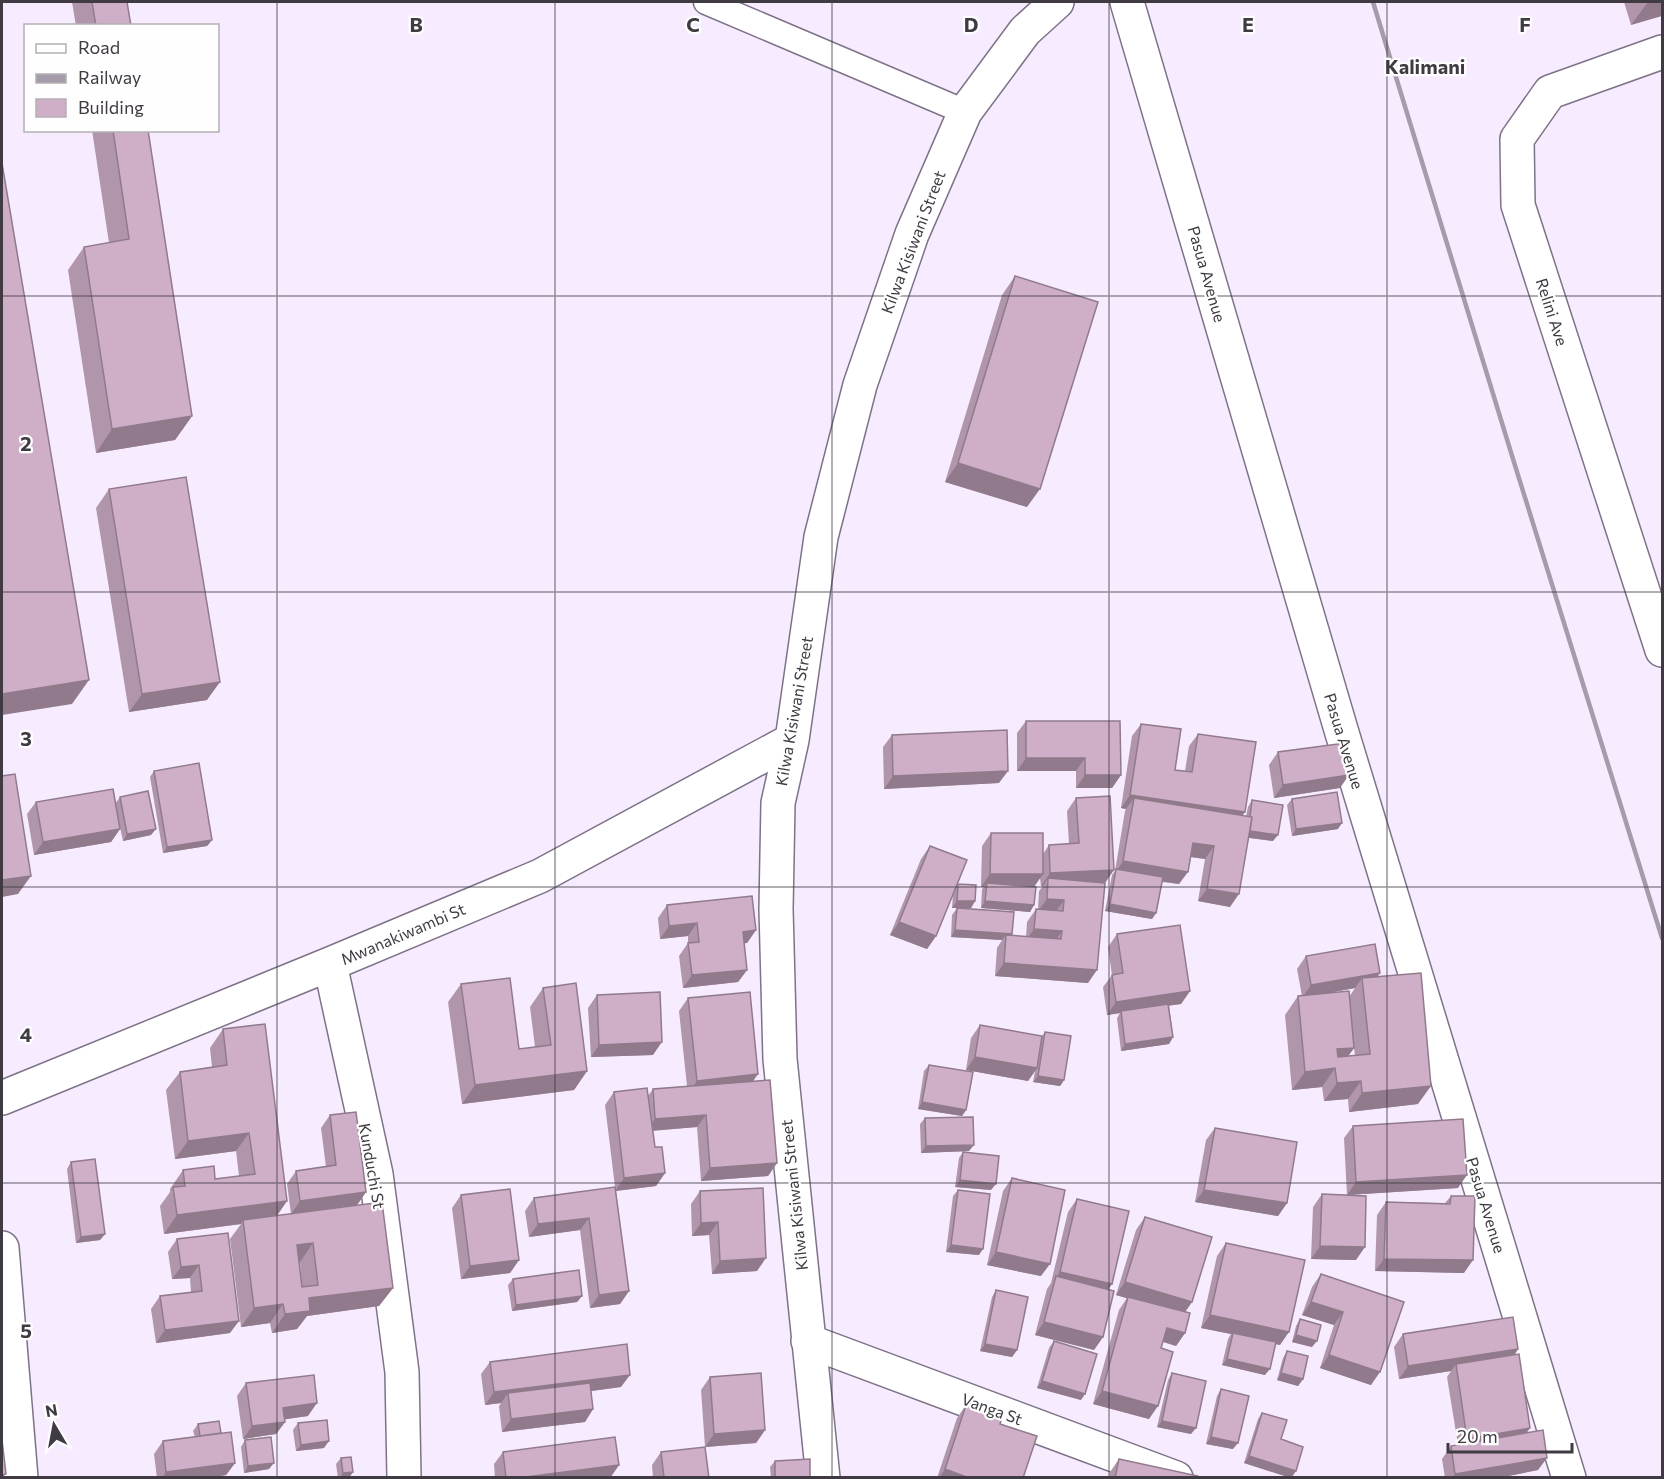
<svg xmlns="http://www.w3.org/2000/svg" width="1664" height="1479" viewBox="0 0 1664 1479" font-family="Commissioner,sans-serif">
	<rect width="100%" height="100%" fill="#f7ecff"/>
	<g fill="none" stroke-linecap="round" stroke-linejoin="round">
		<g stroke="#7e7287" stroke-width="27">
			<path id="service" d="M706,2L965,112"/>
		</g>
		<g stroke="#7e7287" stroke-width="36">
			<path id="minor" d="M1127,2L1342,733L1569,1478
				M1662,52L1550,92L1517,139L1518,205L1662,650
				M330,964L376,1174L402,1372L404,1478
				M2,1098L330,964L540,876L792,740
				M2,1248L21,1478
				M808,1341L1176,1478
				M823,1478L780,1059L776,909L778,803L792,740L821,537L860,385L912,234L965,112L1025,31L1057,2"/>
		</g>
		<use href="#service" stroke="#fff" stroke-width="24"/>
		<use href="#minor" stroke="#fff" stroke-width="33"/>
		<path stroke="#a49caa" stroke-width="4.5" d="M1373,2L1513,459L1662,938"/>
	</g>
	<path fill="#b196ab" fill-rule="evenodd" d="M72,2H127L131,26H76Z
		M1624,2H1662L1631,25Z
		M92,130H148L192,416L175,440L96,453L68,270L84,247L109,243Z
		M1015,276L1027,507L945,482L1002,295Z
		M109,489L207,700L129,712L96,508Z
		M1026,721L1121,775L1112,788H1076V771H1017V733Z
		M1141,724L1175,770L1185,771L1189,746L1198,734L1243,816H1246L1248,807L1252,800L1273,841L1249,838L1230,907L1198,901L1205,859L1191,857L1179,884L1162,882L1156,913L1152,919L1105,911L1112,875L1115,871L1125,811L1126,809L1121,808L1132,736Z
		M892,735L999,783L884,789L883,747Z
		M1278,752L1340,788L1274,798L1269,765Z
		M154,771L212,840L207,846L163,853L150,777Z
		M120,797L151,835L123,841L115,804Z
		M1076,798L1105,883L1088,983L995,976L997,948L1002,940L951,937L952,915L957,908L1012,934L1011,936L1026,937L1027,922L1036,909H1038L1039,891L1043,886H1041L1040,878L1034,886V905L1030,912L981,908L982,889L984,887H981L982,846L991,833L1043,854L1049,845L1069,844L1067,811Z
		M1292,799L1338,829L1292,836L1287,805Z
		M36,802L120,829L111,842L34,855L27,814Z
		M930,846L958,884L975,901L971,908H952L953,894L936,936L927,949L890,935L921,859Z
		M667,905L756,930L747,943H744L747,970L738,982L683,988L679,956L688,943V936L660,939L658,918Z
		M1117,934L1190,991L1181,1004L1169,1005L1173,1037L1169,1044L1121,1051L1117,1018L1120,1013L1107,1015L1103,987L1112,975L1108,947Z
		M1306,956L1377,977L1418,1104L1349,1112L1348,1099L1324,1101L1322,1087L1292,1090L1285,1015L1298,996H1302L1297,969ZM1355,988L1349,997L1332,992ZM1354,1048L1355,1056H1348Z
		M461,984L519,1049L535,1047L530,1007L543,988L587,1071L574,1090L462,1104L448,1002Z
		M597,995L653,1055L591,1057L588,1008Z
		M688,998L754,1081L777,1163L768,1176L701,1181L697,1127L653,1131L655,1147L665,1173L656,1186L616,1191L629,1291L620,1304L590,1308L580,1230L529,1237L525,1211L534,1198L615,1187L605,1105L614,1092L648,1096L653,1089L687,1086L679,1011Z
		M980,1025L1042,1036L1045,1032L1064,1080L1060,1086L1033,1082L1035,1071L1028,1081L966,1070L971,1038Z
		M223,1029L287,1201L277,1216L393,1288L379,1306L307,1316L297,1329L272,1333L270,1323L241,1327L230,1239L241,1224L164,1234L160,1206L170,1192V1189L183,1170L215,1179L239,1176L236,1151L175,1159L166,1090L180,1072L212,1067L210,1048ZM299,1262H300L302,1287Z
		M929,1065L966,1110L962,1116L918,1109L924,1071Z
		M330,1115L366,1192L357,1205L291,1214L287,1184L296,1171L326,1167L321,1128Z
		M925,1118L969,1151L921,1153L920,1124Z
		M1353,1126L1458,1188L1348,1195L1356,1260L1311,1259L1313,1207L1322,1194L1347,1195L1344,1138Z
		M1215,1128L1287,1203L1278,1216L1195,1202L1206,1140Z
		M963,1152L991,1190L955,1187L959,1158Z
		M71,1162L105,1234L100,1240L76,1243L67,1169Z
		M1012,1178L1041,1276L987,1265L1003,1191Z
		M958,1190L979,1255L946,1252L953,1196Z
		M700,1191L757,1271L712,1274L709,1235L692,1236L691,1204Z
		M461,1195L519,1260L510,1273L461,1279L452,1208Z
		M1451,1196L1464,1273L1375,1271L1377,1215L1386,1202L1445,1203Z
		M1077,1199L1109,1289L1103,1337L1094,1350L1035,1335L1047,1289L1051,1283L1068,1212Z
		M1145,1217L1192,1302L1185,1312V1333L1176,1346L1163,1342L1161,1348L1149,1419L1093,1404L1119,1310L1127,1298L1116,1295L1136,1230Z
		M228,1233L230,1333L156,1343L151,1309L160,1296L191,1292L190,1278L172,1279L168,1252L177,1239Z
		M1226,1243L1280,1345L1276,1344L1265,1375L1222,1365L1228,1339L1231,1334L1201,1328L1217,1256Z
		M1321,1274L1404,1302L1371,1385L1320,1368L1334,1325L1302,1315L1312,1287Z
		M513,1279L582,1296L577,1302L512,1311L508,1285Z
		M996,1290L1017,1350L1012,1357L980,1351L992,1297Z
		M1300,1319L1312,1347L1292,1342L1296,1326Z
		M1403,1334L1518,1349L1515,1355L1527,1433L1538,1470L1498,1478H1445L1442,1459L1451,1446L1458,1445L1447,1377L1451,1371L1399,1379L1394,1347Z
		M1054,1341L1081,1400L1037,1388L1049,1348Z
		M1287,1351L1303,1379L1298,1386L1277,1380L1283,1358Z
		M490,1362L621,1387L591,1391L593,1409L585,1422L502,1432L499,1406L501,1403L485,1405L481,1374Z
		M1172,1373L1191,1434L1157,1427L1168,1380Z
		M710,1377L765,1430L756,1443L705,1447L701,1390Z
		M246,1383L308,1416L284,1419L285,1422L276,1434L243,1439L237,1396Z
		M1221,1389L1233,1449L1206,1444L1217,1396Z
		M966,1405L1000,1424L1023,1478H937L957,1418Z
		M1262,1413L1281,1439L1296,1471L1291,1478L1244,1463L1258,1419Z
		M298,1423L324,1448L296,1451L293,1430Z
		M198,1424L221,1433L235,1463L226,1475L210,1478H157L154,1454L163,1441L195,1437L193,1431Z
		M245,1440L269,1469L244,1473L241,1447Z
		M503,1452L619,1465L610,1478H495L494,1464Z
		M661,1452L709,1478H653L652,1465Z
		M341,1458L349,1478H338L336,1464Z
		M1119,1459L1198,1478H1109L1110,1472Z
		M775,1461L810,1478H771L770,1467Z"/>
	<path fill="#907a8b" d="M1648,2H1662V16L1631,25Z
		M192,416L175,440L96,453L112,429Z
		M958,463L1040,489L1027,507L945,482Z
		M89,680L72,704L2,715V694Z
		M220,682L207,700L129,712L142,694Z
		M1026,758H1085L1076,771H1017Z
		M1008,771L999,783L884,789L893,776Z
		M1085,775H1121L1112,788H1076Z
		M1349,775L1340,788L1274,798L1283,785Z
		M1130,795L1245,812L1236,825L1134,798L1126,809L1121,808Z
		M1342,823L1338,829L1292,836L1296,829Z
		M120,829L111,842L34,855L43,842Z
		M156,829L151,835L123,841L127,834Z
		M1248,830L1278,835L1273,841L1243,837Z
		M212,840L207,846L163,853L167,847Z
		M1193,843L1214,846L1205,859L1184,856Z
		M1123,861L1188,872L1179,884L1115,874L1116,872Z
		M1114,870L1105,883L1048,878L1043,886H1041L1050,873Z
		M990,874H1043L1034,887L987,883L984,887H981Z
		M31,876L18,894L2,897V880Z
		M1207,889L1239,894L1230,907L1198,901Z
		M1047,899L1064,900L1055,913L1038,911Z
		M957,901H975L971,908H952Z
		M985,901L1034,905L1030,912L981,908Z
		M1110,904L1156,913L1152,919L1105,911Z
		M899,922L936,936L927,949L890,935Z
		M697,923L688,936L660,939L669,926Z
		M1034,929L1062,931L1053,944L1025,942Z
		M756,930L747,943L734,945L743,932Z
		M955,930L1012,934L1007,941L1006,935L1002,940L951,937Z
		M1004,963L1097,970L1088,983L995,976Z
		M747,970L738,982L683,988L692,975Z
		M1380,973L1371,986L1362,978L1355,988L1302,998L1311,985Z
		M1190,991L1181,1004L1107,1015L1116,1002Z
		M1173,1037L1169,1044L1121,1051L1125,1044Z
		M662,1042L653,1055L591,1057L599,1045Z
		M1354,1048L1341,1066L1323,1068L1337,1049Z
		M975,1057L1037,1068L1028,1081L966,1070Z
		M1335,1068L1322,1087L1292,1090L1305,1072Z
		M587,1071L574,1090L462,1104L475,1085Z
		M758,1074L749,1087L688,1094L697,1081Z
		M1038,1076L1064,1080L1060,1086L1033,1082Z
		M1361,1081L1348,1099L1324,1101L1337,1083Z
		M1431,1086L1418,1104L1349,1112L1362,1093Z
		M922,1102L966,1110L962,1116L918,1109Z
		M706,1115L697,1127L646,1131L655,1119Z
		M249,1133L236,1151L175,1159L188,1141Z
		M974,1145L969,1151L921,1153L926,1146Z
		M777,1163L768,1176L701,1181L710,1168Z
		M665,1173L656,1186L615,1191L624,1178Z
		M1467,1175L1458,1188L1347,1195L1356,1182Z
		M960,1180L996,1184L991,1190L955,1187Z
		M1204,1190L1287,1203L1278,1216L1195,1202Z
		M366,1192L357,1205L291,1214L300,1201Z
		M287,1201L274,1219L243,1220L241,1224L164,1234L177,1215Z
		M589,1218L580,1230L529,1237L538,1224Z
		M718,1222L709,1235L692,1236L701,1223Z
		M105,1234L100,1240L76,1243L81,1237Z
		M313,1243L300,1262L284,1264L297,1245Z
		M951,1245L983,1249L979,1255L946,1252Z
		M1320,1246L1365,1247L1356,1260L1311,1259Z
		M996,1252L1050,1264L1041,1276L987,1265Z
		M766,1258L757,1271L712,1274L720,1261Z
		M1384,1259L1473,1260L1464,1273L1375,1271Z
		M519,1260L510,1273L461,1279L470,1266Z
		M199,1265L190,1278L172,1279L181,1267Z
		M1060,1272L1112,1284L1103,1297L1055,1279Z
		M1125,1282L1192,1302L1183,1315L1116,1295Z
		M393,1288L379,1306L307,1316L297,1329L272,1333L285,1314L309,1298Z
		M629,1291L620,1304L590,1308L599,1295Z
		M582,1296L577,1302L512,1311L516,1305Z
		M1311,1302L1343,1312L1334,1325L1302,1315Z
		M283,1304L270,1323L241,1327L254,1308Z
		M1210,1315L1289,1332L1280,1345L1232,1335L1233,1333L1231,1334L1201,1328Z
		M239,1321L230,1333L156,1343L165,1330Z
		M1044,1322L1103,1337L1094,1350L1035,1335Z
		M1167,1328L1185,1333L1176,1346L1158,1340Z
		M1296,1335L1317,1341L1312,1347L1292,1342Z
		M985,1344L1017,1350L1012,1357L980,1351Z
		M1518,1349L1509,1362L1456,1364L1451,1371L1399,1379L1408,1366Z
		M1329,1355L1380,1372L1371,1385L1320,1368Z
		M1227,1359L1270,1369L1265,1375L1222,1365Z
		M1281,1373L1303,1379L1298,1386L1277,1380Z
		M630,1375L621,1387L509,1402L508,1393L501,1403L485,1405L494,1392Z
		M1042,1381L1085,1394L1081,1400L1037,1388Z
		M1102,1391L1158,1406L1149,1419L1093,1404Z
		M317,1403L308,1416L274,1421L283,1408Z
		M593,1409L585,1422L502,1432L511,1419Z
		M1162,1421L1196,1428L1191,1434L1157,1427Z
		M285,1422L276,1434L243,1439L252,1426Z
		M1530,1428L1521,1441L1459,1452L1467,1439Z
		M765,1430L756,1443L705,1447L714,1434Z
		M1211,1437L1238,1443L1233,1449L1206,1444Z
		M329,1441L324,1448L296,1451L301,1445Z
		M1249,1456L1296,1471L1291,1478L1244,1463Z
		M1547,1458L1538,1470L1498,1478H1453L1455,1474Z
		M235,1463L226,1475L210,1478H162L166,1472Z
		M274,1463L269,1469L244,1473L248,1466Z
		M619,1465L610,1478H518Z
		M945,1469L969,1478H939Z
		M353,1472L349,1478H340L343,1473Z"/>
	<path fill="#ceafc7" stroke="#907a8b" stroke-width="1.5" fill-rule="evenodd" d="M92,2H127L131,26H96Z
		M113,130H148L192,416L112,429L84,247L129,239Z
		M2,163L89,680L2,694Z
		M1015,276L1098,302L1040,489L958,463Z
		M186,477L220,682L142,694L109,489Z
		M1026,721H1120L1121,775H1085V758H1026Z
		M1141,724L1181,729L1175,770L1192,772L1198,734L1256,742L1245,812L1130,795Z
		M1007,730L1008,771L893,776L892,735Z
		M1345,743L1349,775L1283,785L1278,752Z
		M199,763L212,840L167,847L154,771Z
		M15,774L31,876L2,880V776Z
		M113,789L120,829L43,842L36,802Z
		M148,791L156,829L127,834L120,797Z
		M1337,792L1342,823L1296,829L1292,799Z
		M1110,796L1114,870L1050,873L1049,845L1079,843L1076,798Z
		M1134,798L1252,817L1239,894L1207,889L1214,846L1193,843L1188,872L1123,861Z
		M1252,800L1283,805L1278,835L1250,831L1252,817H1250Z
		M991,833H1043V874H990Z
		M930,846L967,860L936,936L899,922Z
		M1116,869L1163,877L1156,913L1110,904Z
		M1048,878L1105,883L1097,970L1004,963L1006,935L1061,939L1062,931L1034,929L1036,909L1063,911L1064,900L1047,899Z
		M987,883L1036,887L1034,905L985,901Z
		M958,884L976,885L975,901H957Z
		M752,896L756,930L743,932L747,970L692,975L688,943L699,942L697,923L669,926L667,905Z
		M957,908L1014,912L1012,934L955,930Z
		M1180,925L1190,991L1116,1002L1112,975L1123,973L1117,934Z
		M1375,944L1380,973L1311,985L1306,956Z
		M1421,973L1431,1086L1362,1093L1361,1081L1337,1083L1335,1068L1305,1072L1298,996L1349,991L1354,1048L1337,1049L1338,1057L1370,1054L1362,978Z
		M510,978L519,1049L551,1045L543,988L576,983L587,1071L475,1085L461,984Z
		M660,992L662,1042L599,1045L597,995Z
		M750,992L758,1074L697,1081L688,998Z
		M1168,1004L1173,1037L1125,1044L1121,1011Z
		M265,1024L287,1201L177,1215L173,1187L185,1186L183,1170L214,1166L215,1179L255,1174L249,1133L188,1141L180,1072L227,1065L223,1029Z
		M980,1025L1042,1036L1037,1068L975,1057Z
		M1045,1032L1071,1036L1064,1080L1038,1076Z
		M929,1065L973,1072L966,1110L922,1102Z
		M770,1080L777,1163L710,1168L706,1115L655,1119L653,1089Z
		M647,1088L655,1147H662L665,1173L624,1178L614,1092Z
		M356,1112L366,1192L300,1201L296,1171L336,1165L330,1115Z
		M973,1117L974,1145L926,1146L925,1118Z
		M1463,1119L1467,1175L1356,1182L1353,1126Z
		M1215,1128L1297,1142L1287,1203L1204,1190Z
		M963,1152L999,1156L996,1184L960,1180Z
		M95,1159L105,1234L81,1237L71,1162Z
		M1012,1178L1065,1190L1050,1264L996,1252Z
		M615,1187L629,1291L599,1295L589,1218L538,1224L534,1198Z
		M763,1188L766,1258L720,1261L718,1222L701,1223L700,1191Z
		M510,1189L519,1260L470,1266L461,1195Z
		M958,1190L990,1194L983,1249L951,1245Z
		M1322,1194L1366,1196L1365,1247L1320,1246Z
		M1451,1196H1475L1473,1260L1384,1259L1386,1202L1450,1204Z
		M1077,1199L1129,1211L1112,1284L1060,1272Z
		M382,1202L393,1288L309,1298L310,1311L285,1314L283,1304L254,1308L243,1220ZM313,1243L318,1285L302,1287L297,1245Z
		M1145,1217L1212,1237L1192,1302L1125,1282Z
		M228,1233L239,1321L165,1330L160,1296L202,1291L199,1265L181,1267L177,1239Z
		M1226,1243L1305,1260L1289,1332L1210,1315Z
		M579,1270L582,1296L516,1305L513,1279Z
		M1321,1274L1404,1302L1380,1372L1329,1355L1343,1312L1311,1302Z
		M1056,1276L1114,1291L1103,1337L1044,1322Z
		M996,1290L1028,1297L1017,1350L985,1344Z
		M1128,1297L1190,1313L1185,1333L1167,1328L1161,1348L1173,1352L1158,1406L1102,1391Z
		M1513,1317L1518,1349L1408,1366L1403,1334Z
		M1300,1319L1321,1325L1317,1341L1296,1335Z
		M1233,1333L1276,1342L1270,1369L1227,1359Z
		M1054,1341L1097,1354L1085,1394L1042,1381Z
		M627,1344L630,1375L494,1392L490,1362Z
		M1287,1351L1308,1356L1303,1379L1281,1373Z
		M1519,1354L1530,1428L1467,1439L1456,1364Z
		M761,1373L765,1430L714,1434L710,1377Z
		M1172,1373L1206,1381L1196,1428L1162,1421Z
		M314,1375L317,1403L283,1408L285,1422L252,1426L246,1383Z
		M590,1383L593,1409L511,1419L508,1393Z
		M1221,1389L1249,1396L1238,1443L1211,1437Z
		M966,1405L1002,1417L1000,1424L1037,1436L1023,1478H969L945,1469Z
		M1262,1413L1287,1420L1281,1439L1303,1447L1296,1471L1249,1456Z
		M327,1420L329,1441L301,1445L298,1423Z
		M219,1421L221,1433L200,1436L198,1424Z
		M1543,1430L1547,1458L1455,1474L1451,1446Z
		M231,1432L235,1463L166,1472L163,1441Z
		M271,1437L274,1463L248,1466L245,1440Z
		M615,1437L619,1465L518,1478H506L503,1452Z
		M2,1440L6,1474L2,1475Z
		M705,1447L709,1478H664L661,1452Z
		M351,1457L353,1472L343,1473L341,1458Z
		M810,1459V1478H775V1461Z
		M1119,1459L1198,1476V1478H1115Z"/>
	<path fill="none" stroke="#403a43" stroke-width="1.5" stroke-opacity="0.55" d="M277,2V1478M555,2V1478M832,2V1478M1109,2V1478M1387,2V1478M2,296H1662M2,592H1662M2,887H1662M2,1183H1662"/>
	<g text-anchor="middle" stroke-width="4.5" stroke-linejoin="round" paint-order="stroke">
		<g font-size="16" fill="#403a43" stroke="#fefefe">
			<text transform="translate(913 242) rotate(-69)" y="6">Kilwa Kisiwani Street</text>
			<text transform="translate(1207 274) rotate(74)" y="6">Pasua Avenue</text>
			<text transform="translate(1552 312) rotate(72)" y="6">Relini Ave</text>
			<text transform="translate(794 711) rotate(-80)" y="6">Kilwa Kisiwani Street</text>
			<text transform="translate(1344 741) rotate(73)" y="6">Pasua Avenue</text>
			<text transform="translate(403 934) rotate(-23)" y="6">Mwanakiwambi St</text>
			<text transform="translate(372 1166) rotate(80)" y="6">Kunduchi St</text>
			<text transform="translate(794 1195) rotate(-96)" y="6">Kilwa Kisiwani Street</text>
			<text transform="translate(1486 1205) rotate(73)" y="6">Pasua Avenue</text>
			<text transform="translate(992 1409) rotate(20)" y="6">Vanga St</text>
		</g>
		<g font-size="20" font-weight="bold" fill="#403a43" stroke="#fefefe">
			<text x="1425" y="74">Kalimani</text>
		</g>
	</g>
	<g font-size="20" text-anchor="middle" font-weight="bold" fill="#403a43" stroke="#fefefe" stroke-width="4.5" stroke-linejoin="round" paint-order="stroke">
		<text x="416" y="32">B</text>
		<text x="693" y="32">C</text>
		<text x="971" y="32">D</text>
		<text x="1248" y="32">E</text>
		<text x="1525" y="32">F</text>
		<text x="26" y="451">2</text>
		<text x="26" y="746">3</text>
		<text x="26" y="1042">4</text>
		<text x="26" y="1338">5</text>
	</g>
	<rect width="1664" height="1479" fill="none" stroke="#403a43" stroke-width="6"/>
	<rect x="24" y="24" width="195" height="108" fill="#fefefe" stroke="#b2b0b3" stroke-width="1.5"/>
	<rect x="36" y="44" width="30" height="9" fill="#ffffff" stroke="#b2b0b3" stroke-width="1.5"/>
	<text x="78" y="54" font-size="18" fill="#403a43">Road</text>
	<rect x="36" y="74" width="30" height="9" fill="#a49caa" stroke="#b2b0b3" stroke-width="1.5"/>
	<text x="78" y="84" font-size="18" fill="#403a43">Railway</text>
	<rect x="36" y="99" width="30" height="18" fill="#ceafc7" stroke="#b2b0b3" stroke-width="1.5"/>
	<text x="78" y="114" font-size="18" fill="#403a43">Building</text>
	<g transform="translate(54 1425) rotate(350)" stroke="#fefefe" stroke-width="4.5" paint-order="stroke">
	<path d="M0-4.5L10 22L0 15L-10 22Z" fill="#403a43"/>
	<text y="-9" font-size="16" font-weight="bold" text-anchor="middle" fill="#403a43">N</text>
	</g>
	<path d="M1448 1443v9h124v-9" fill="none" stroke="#403a43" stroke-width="3"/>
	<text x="1457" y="1443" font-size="18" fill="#403a43" stroke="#fefefe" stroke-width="4.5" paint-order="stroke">20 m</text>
</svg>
